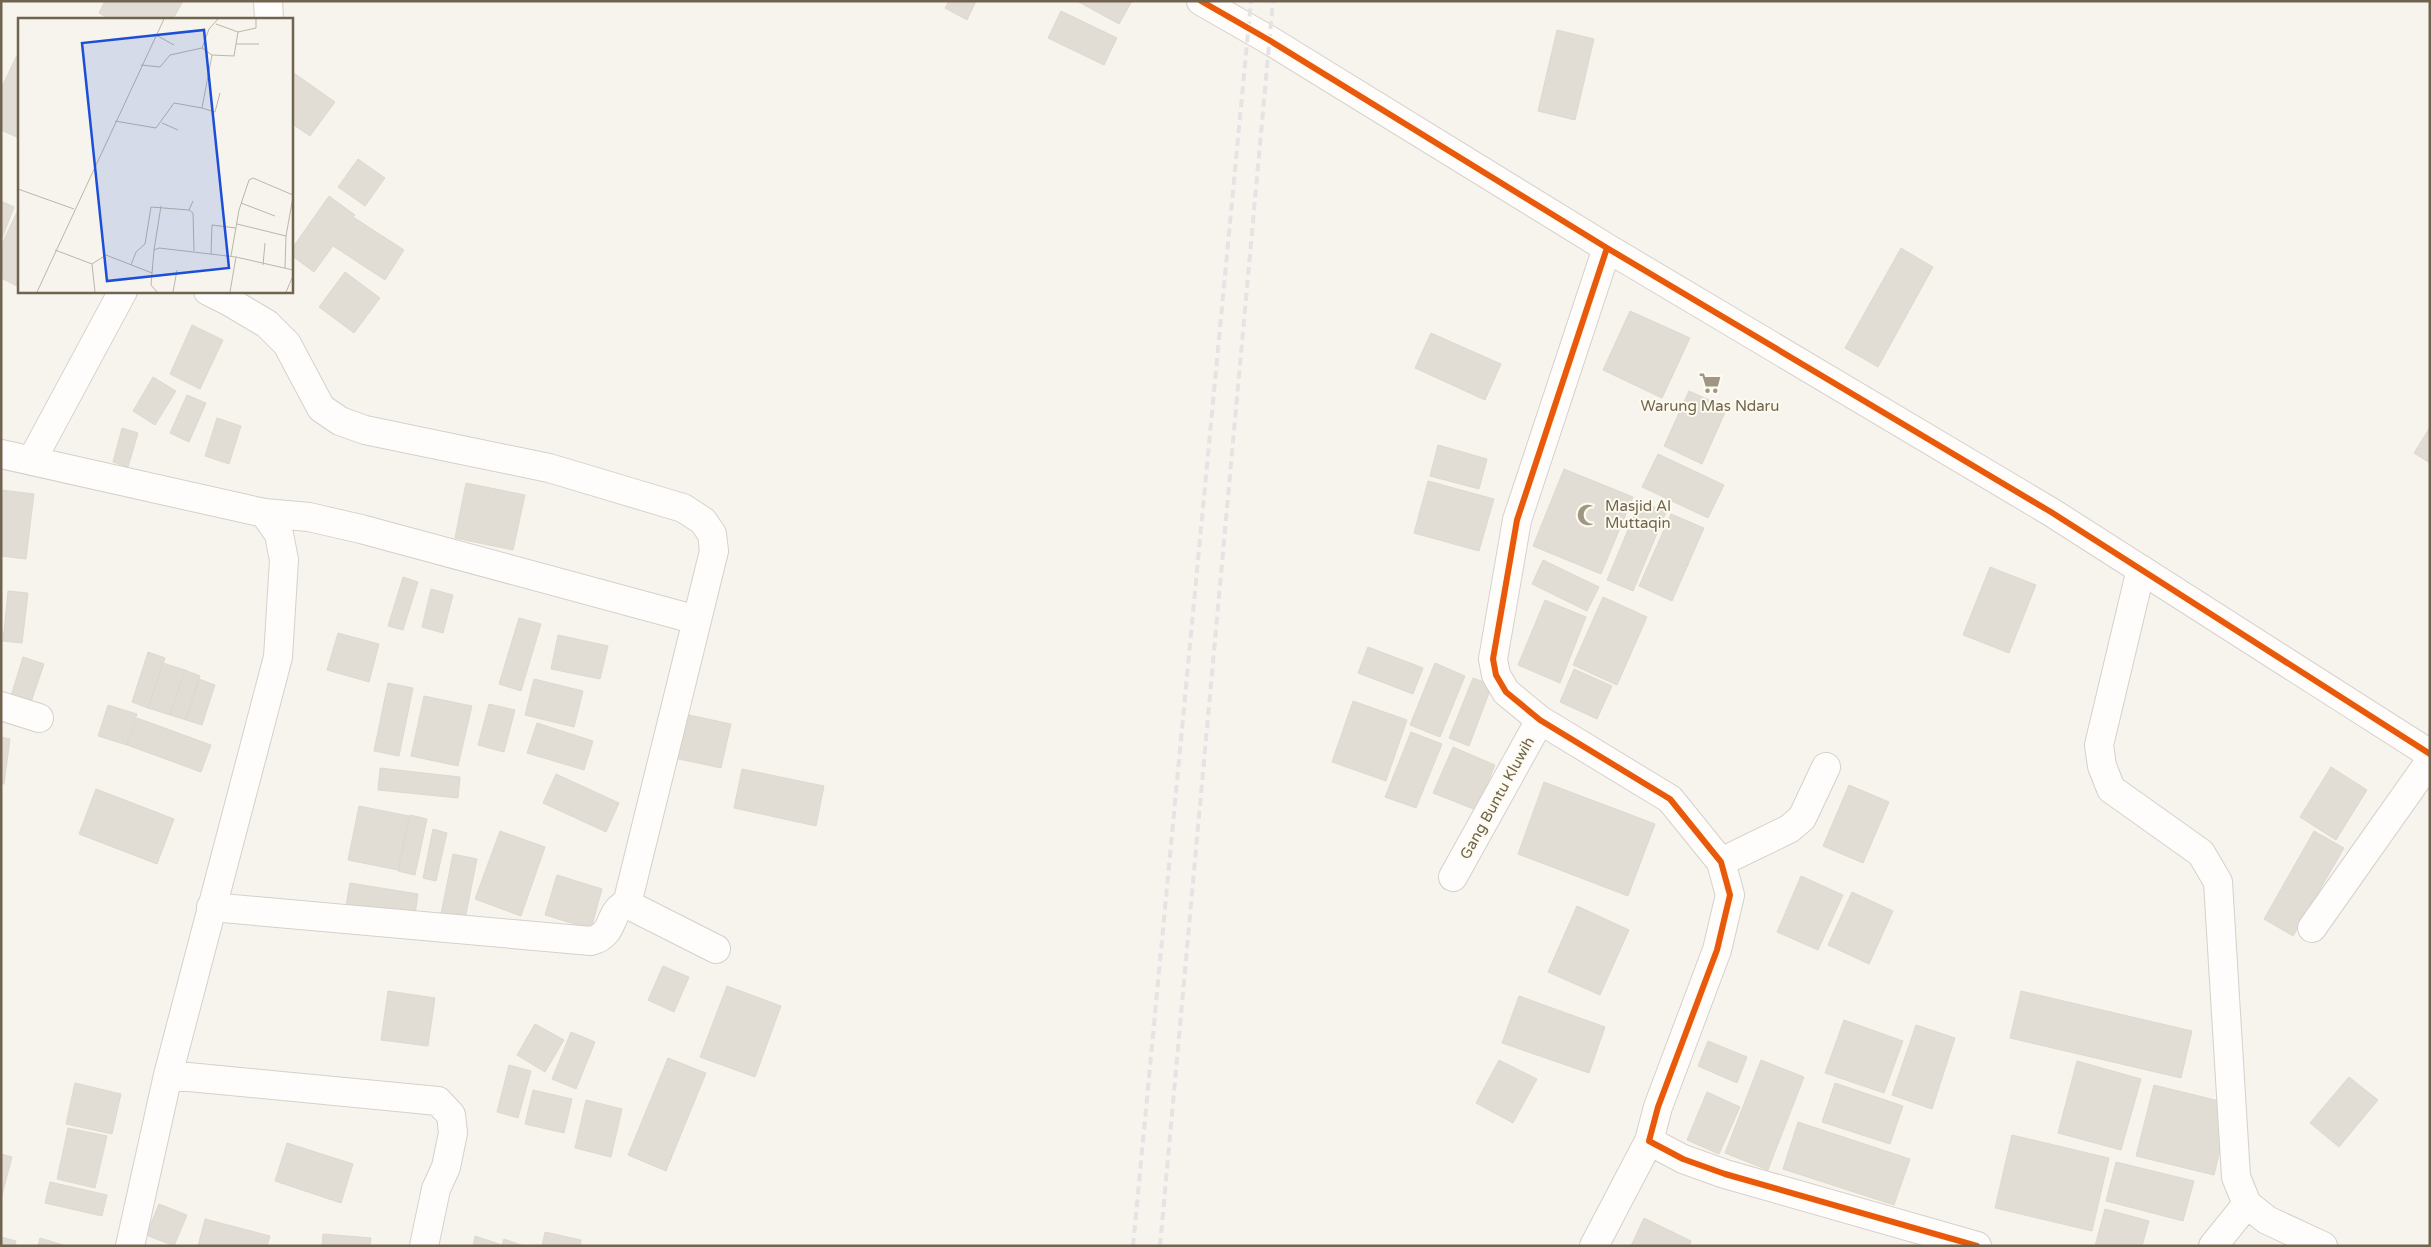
<svg xmlns="http://www.w3.org/2000/svg" width="2431" height="1247" viewBox="0 0 2431 1247" font-family="'Varela Round',sans-serif">
	<rect width="100%" height="100%" fill="#f6f4ec"/>
	<path fill="#e1ddd4" stroke="#ded9cf" d="M105,1H183L173,19H109L99,13Z
		M949,1H976L967,20L945,8Z
		M1077,1H1132L1119,24Z
		M1061,11L1117,38L1104,65L1048,38Z
		M1557,30L1594,39L1575,120L1538,111Z
		M16,57L19,58V138L1,130V89Z
		M291,71L335,102L310,136L291,123Z
		M358,159L385,178L365,206L338,187Z
		M329,196L355,215L353,217L404,250L385,280L333,246L314,272L291,255V250Z
		M1,201L14,207L1,241Z
		M18,210H19V287L1,278V246Z
		M1901,248L1933,267L1878,367L1845,348Z
		M345,272L380,298L354,333L319,307Z
		M1630,311L1690,338L1662,398L1603,370Z
		M192,325L223,340L200,389L170,374Z
		M1431,333L1501,364L1485,400L1415,368Z
		M153,377L176,391L155,425L133,411Z
		M1689,391L1727,408L1702,464L1664,446Z
		M187,395L206,403L189,442L170,433Z
		M217,418L241,426L229,464L205,456Z
		M2430,427V463L2414,453Z
		M122,428L138,433L128,467L113,462Z
		M1438,445L1487,459L1479,489L1430,476Z
		M1658,454L1724,485L1708,518L1642,487Z
		M1564,469L1633,497L1601,574L1533,546Z
		M1428,481L1494,499L1479,551L1414,533Z
		M466,483L525,495L513,550L455,538Z
		M1,490L34,494L26,559L1,556Z
		M1640,501L1666,512L1633,591L1607,580Z
		M1671,514L1704,528L1672,601L1639,586Z
		M1543,560L1599,587L1587,611L1532,584Z
		M1990,567L2036,585L2009,653L1963,635Z
		M403,577L418,582L403,630L388,626Z
		M431,589L453,595L443,633L422,627Z
		M8,591L28,593L22,643L3,641Z
		M1603,597L1647,617L1617,685L1573,665Z
		M1545,600L1586,617L1560,683L1518,665Z
		M519,618L541,624L521,691L499,684Z
		M338,633L379,644L369,682L327,670Z
		M558,635L608,646L600,679L551,669Z
		M1368,647L1423,668L1413,694L1358,673Z
		M148,652L165,658L148,708L132,702Z
		M23,657L44,664L31,702L11,696Z
		M163,663L185,670L170,715L148,708Z
		M1435,663L1465,676L1440,737L1410,725Z
		M1574,669L1612,686L1597,719L1560,702Z
		M185,670L200,676L186,720L170,715Z
		M1473,678L1492,685L1469,746L1449,738Z
		M199,679L215,685L202,725L186,720Z
		M534,679L583,691L574,727L525,715Z
		M388,683L413,688L399,756L374,751Z
		M424,696L472,706L458,766L411,756Z
		M1353,701L1407,720L1386,781L1332,762Z
		M489,704L515,710L504,752L478,745Z
		M108,705L137,714L127,745L98,736Z
		M684,714L731,724L721,768L674,758Z
		M137,718L211,745L201,772L127,745Z
		M537,723L593,741L584,770L527,753Z
		M1411,732L1442,744L1416,808L1385,797Z
		M1,737L10,739L4,784H1Z
		M1453,747L1495,765L1476,810L1433,793Z
		M2331,767L2367,790L2336,840L2300,817Z
		M380,768L460,777L458,798L378,790Z
		M742,769L824,786L816,826L734,808Z
		M556,774L619,803L606,832L543,803Z
		M1544,782L1655,824L1628,896L1518,854Z
		M1849,785L1889,802L1863,863L1823,846Z
		M96,789L174,819L157,864L79,834Z
		M359,806L409,816L398,870L348,860Z
		M410,815L427,819L415,875L398,871Z
		M433,829L447,833L436,881L423,878Z
		M500,831L545,847L521,916L475,899Z
		M2314,831L2344,848L2293,936L2264,919Z
		M453,854L477,859L465,919L441,914Z
		M557,875L602,889L591,929L545,915Z
		M1801,876L1843,895L1818,950L1777,932Z
		M350,883L418,894L414,922L345,911Z
		M1852,892L1893,911L1869,964L1828,945Z
		M1577,906L1629,930L1600,995L1548,972Z
		M663,966L689,977L674,1012L648,1000Z
		M727,986L781,1006L755,1077L700,1057Z
		M388,991L435,998L428,1046L381,1040Z
		M2021,991L2192,1031L2181,1078L2010,1038Z
		M1519,996L1605,1027L1589,1073L1502,1043Z
		M1844,1020L1903,1041L1884,1093L1825,1073Z
		M535,1024L564,1040L545,1072L517,1055Z
		M1916,1025L1955,1038L1932,1109L1892,1095Z
		M571,1032L595,1042L576,1089L552,1079Z
		M1708,1041L1747,1057L1737,1083L1698,1066Z
		M668,1058L706,1073L666,1171L628,1155Z
		M1499,1060L1537,1079L1513,1123L1476,1103Z
		M1761,1060L1804,1077L1768,1170L1725,1153Z
		M2077,1061L2141,1079L2121,1150L2058,1133Z
		M509,1065L531,1071L518,1118L497,1112Z
		M2349,1077L2378,1100L2339,1147L2310,1123Z
		M75,1083L121,1094L112,1134L66,1124Z
		M1835,1083L1903,1106L1890,1144L1822,1122Z
		M2154,1085L2231,1104L2214,1175L2136,1156Z
		M533,1090L572,1099L564,1133L525,1124Z
		M1707,1092L1740,1107L1719,1154L1687,1140Z
		M586,1100L622,1109L611,1157L575,1148Z
		M1798,1122L1910,1159L1894,1205L1783,1169Z
		M68,1128L107,1136L95,1188L57,1179Z
		M2012,1135L2109,1158L2092,1231L1995,1208Z
		M287,1143L353,1164L341,1203L275,1181Z
		M1,1154L12,1157L1,1199Z
		M2116,1162L2194,1181L2183,1221L2106,1201Z
		M50,1182L107,1195L102,1216L45,1203Z
		M159,1204L187,1215L174,1246L146,1235Z
		M2105,1209L2149,1221L2142,1246H2095Z
		M1644,1218L1691,1241L1689,1246H1631Z
		M205,1219L270,1236L267,1246H198Z
		M545,1232L581,1240L580,1246H542Z
		M323,1234L371,1238L370,1246H322Z
		M475,1236L502,1245L504,1239L524,1246H473Z
		M1,1237L16,1241L15,1246H1Z
		M40,1238L66,1246H38Z"/>
	<g fill="none" stroke-linecap="round" stroke-linejoin="round">
		<g stroke="#d5d1ca" stroke-width="30">
			<path id="street" d="M268,1L269,19
				M1201,1L1269,40L1607,248L2051,512L2430,754
				M1607,248L1517,520L1493,659L1496,675L1506,692L1540,720L1670,799L1721,862L1730,895L1717,950L1658,1107L1649,1141L1683,1159L1725,1174L1977,1246
				M208,291L230,302L267,324L287,344L321,408L340,421L365,430L549,468L683,508L703,521L712,534L714,551L627,904
				M1,454L264,513L279,534L284,560L278,657L168,1075L130,1246
				M32,460L123,291
				M264,513L309,517L361,529L697,620
				M2141,569L2099,745L2102,766L2111,789L2201,853L2218,882L2236,1177L2247,1204L2213,1246
				M1,706L39,718
				M1721,862L1789,829L1802,818L1826,767
				M1453,877L1540,720
				M211,907L591,941C617,934 607,911 627,904L716,949
				M2312,928L2430,761
				M168,1075L438,1101L451,1115L453,1133L446,1167L436,1189L424,1246
				M2247,1204L2267,1220L2323,1246
				M1594,1246L1649,1141"/>
		</g>
		<use href="#street" stroke="#fefdfc" stroke-width="28"/>
		<path stroke="#e5e3e4" stroke-width="4" stroke-dasharray="8 5" stroke-linecap="butt" d="M1133,1246L1251,1
			M1160,1246L1273,1"/>
		<g stroke="#fdfaee" stroke-width="9">
			<path id="cycleway" d="M1201,1L1269,40L1607,248L2051,512L2430,754
				M1607,248L1517,520L1493,659L1496,675L1506,692L1540,720L1670,799L1721,862L1730,895L1717,950L1658,1107L1649,1141L1683,1159L1725,1174L1977,1246"/>
		</g>
		<use href="#cycleway" stroke="#e8590c" stroke-width="6"/>
	</g>
	<defs>
		<g id="supermarket-bare" transform="scale(1.725)"><path d="M-6-5.5h2.5l.6 2H6L4.5 2H-2.5L-4.4-4H-6ZM-1.5 3.2a1.3 1.3 0 1 0 .1 0ZM3 3.2a1.3 1.3 0 1 0 .1 0Z" fill="#9f9686" stroke="#fdfaee" stroke-width="2.5" paint-order="stroke"/></g>
		<g id="mosque-bare" transform="scale(1.725)"><path d="M3.5-4.9A6 6 0 1 0 3.5 4.9A5 5 0 1 1 3.5-4.9Z" fill="#9f9686" stroke="#fdfaee" stroke-width="2.5" paint-order="stroke"/></g>
	</defs>
	<g fill-rule="evenodd">
		<use href="#supermarket-bare" x="1710" y="383"/>
		<use href="#mosque-bare" x="1588" y="515"/>
	</g>
	<g text-anchor="middle" stroke-width="4" stroke-linejoin="round" paint-order="stroke">
		<g font-size="15" fill="#70634f" stroke="#fdfaee">
			<text x="1710" y="411">Warung Mas Ndaru</text>
			<text x="1605" y="511" text-anchor="start">Masjid Al<tspan x="1605" dy="17">Muttaqin</tspan></text>
		</g>
		<g font-size="15" fill="#70634f" stroke="#fdfaee">
			<text transform="translate(1497 798) rotate(-61)" y="5">Gang Buntu Kluwih</text>
		</g>
	</g>
	<g transform="translate(18 18)">
		<rect width="275" height="275" fill="#f6f4ec"/>
		<path fill="none" stroke="#bcb6a8" stroke-width="1" d="M198,6L220,14M138,17L156,27M218,26L220,14L238,10V1M184,30L191,11L200,1M123,47L142,49L152,37L184,30L194,37M184,90L197,94L202,75M97,103L138,110L156,85L184,90L194,37L216,38L218,26H241M144,105L160,112M0,171L56,191M175,183L171,192L175,195L176,233M223,185L257,198M219,206L268,218M37,232L74,246L88,237L134,255M136,232L143,188M193,236L194,207L218,210M213,238L221,192L231,162L235,160L275,177M74,246L77,274M113,247L118,234L127,226L133,189L171,192M245,247L247,225M267,250L268,218L275,179M19,274L146,1M139,274L133,267L136,232L141,230L218,239L275,252M155,274L159,252M212,274L218,239M268,274L275,258"/>
		<path fill="#1d4ed8" fill-opacity="0.15" stroke="#1d4ed8" stroke-width="2.5" d="M186,12L211,250L89,263L64,25Z"/>
		<rect width="275" height="275" fill="none" stroke="#70634f" stroke-width="2.5"/>
	</g>
	<rect width="2431" height="1247" fill="none" stroke="#70634f" stroke-width="5"/>
</svg>
